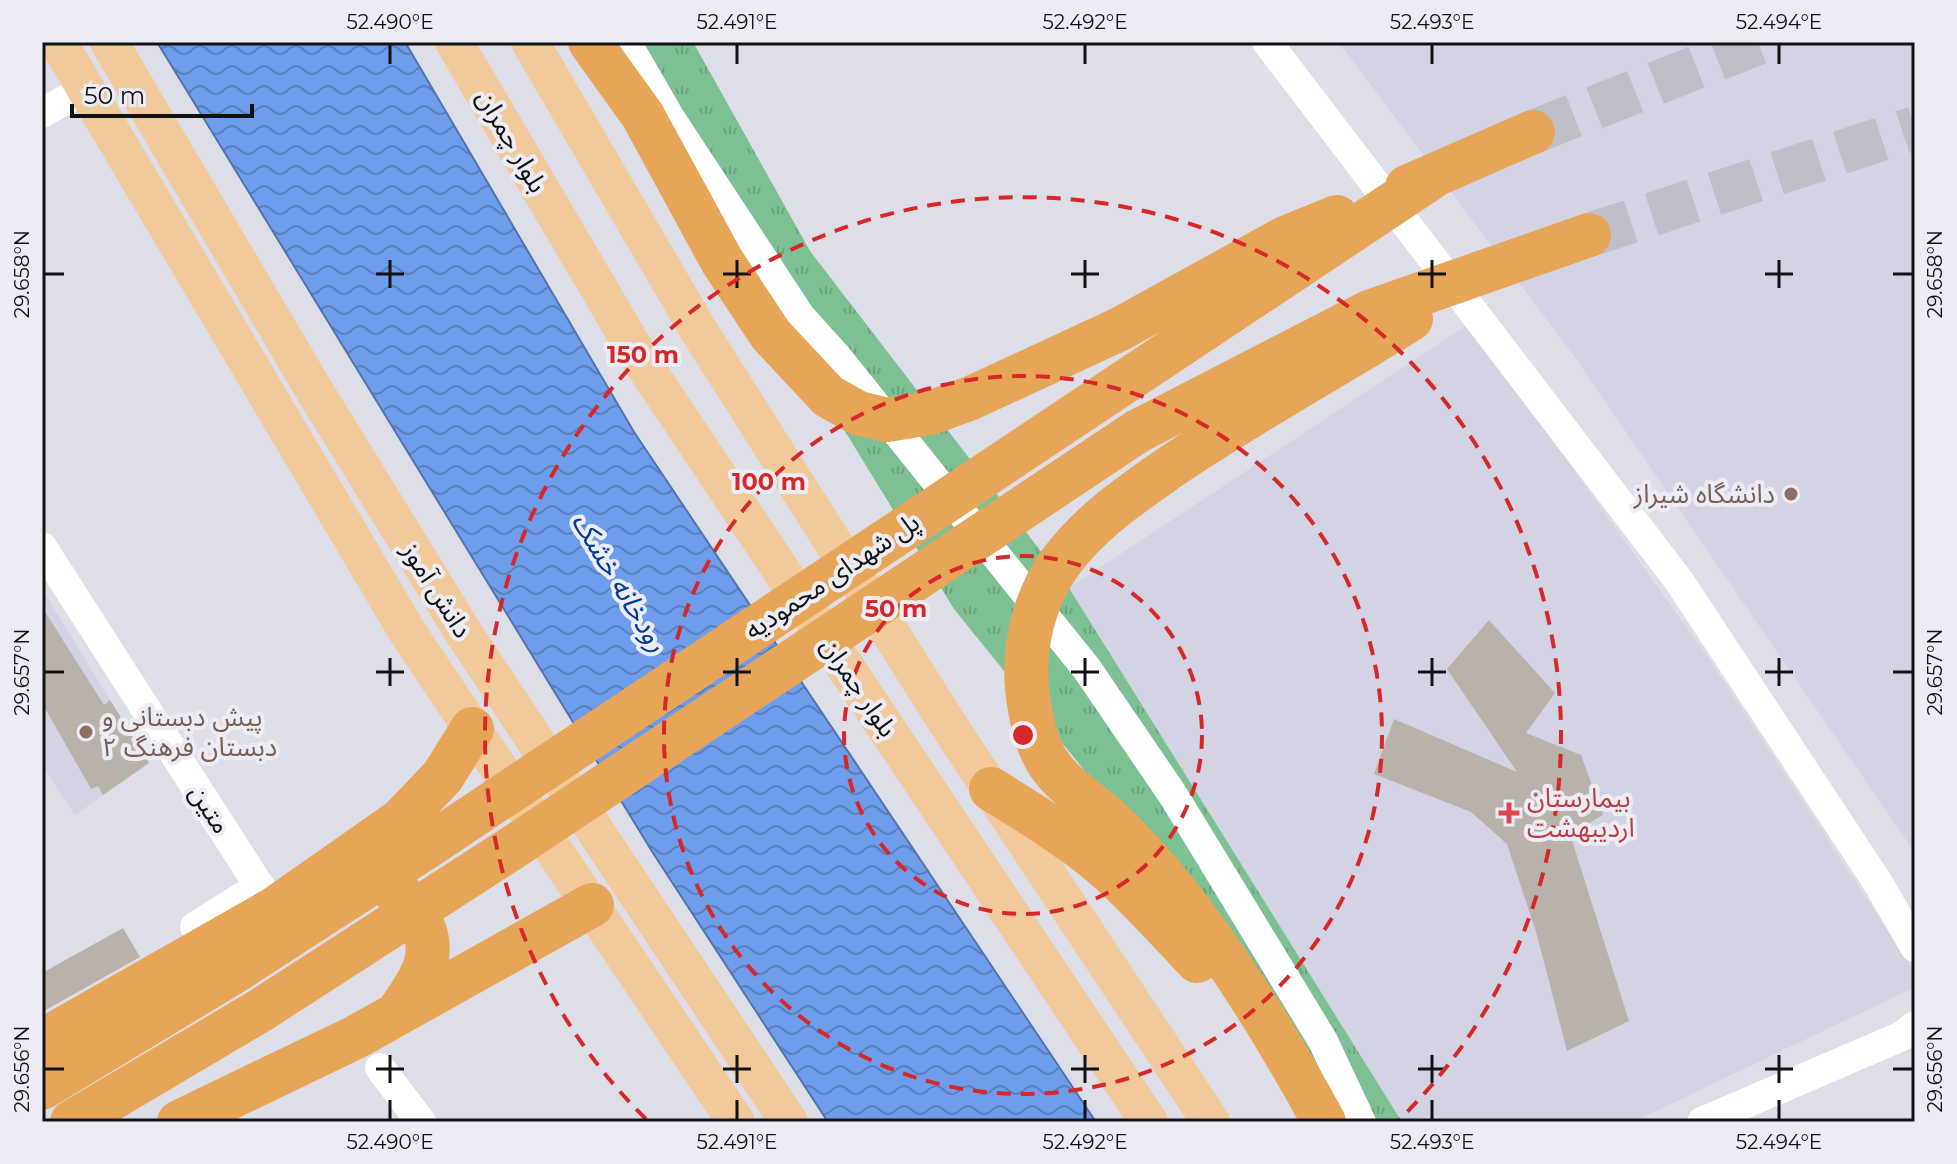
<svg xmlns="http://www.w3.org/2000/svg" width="1957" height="1164" viewBox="0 0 1957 1164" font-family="Montserrat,'Noto Sans Arabic',sans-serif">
	<defs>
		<pattern id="park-tufts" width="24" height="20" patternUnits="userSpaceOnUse" patternTransform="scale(2)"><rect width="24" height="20" fill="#7dc094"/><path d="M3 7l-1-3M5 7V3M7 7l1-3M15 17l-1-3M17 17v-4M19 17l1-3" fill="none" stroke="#6ba47f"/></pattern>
		<pattern id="water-waves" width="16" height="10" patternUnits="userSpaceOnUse" patternTransform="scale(2)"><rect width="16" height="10" fill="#6e9deb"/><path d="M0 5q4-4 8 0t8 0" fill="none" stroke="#597fbd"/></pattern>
	</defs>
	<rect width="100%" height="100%" fill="#dedee8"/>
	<path fill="#d3d3e4" d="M1339,42H1915V853L1578,362Z
		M1469,324L1705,653L1915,972V987L1633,1122H1402L1069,588Z
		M42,589L149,763L75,815L42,765Z"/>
	<path fill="url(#park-tufts)" d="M597,42H693L810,251L1069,588L1402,1122H1342L1085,771L954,609L743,265Z"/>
	<path fill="url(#water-waves)" stroke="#5273ab" stroke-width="2" d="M157,42H405L634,432L1096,1122H828L653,853Z"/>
	<path fill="#b8b2aa" d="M42,607L104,705L110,700L149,763L103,795L98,786L91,789L42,703Z
		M1489,620L1555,693L1526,733L1581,755L1603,815L1570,834L1629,1021L1567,1051L1537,935L1507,844L1471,812L1374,774L1394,719L1517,772L1447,669Z
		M123,928L140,957L42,1012V973Z"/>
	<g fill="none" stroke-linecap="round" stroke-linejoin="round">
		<path stroke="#bfbfc8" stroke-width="44" stroke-dasharray="44 22" stroke-linecap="butt" d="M1533,132L1760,42
			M1589,235L1915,128"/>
		<path stroke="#fff" stroke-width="30" d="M626,42L670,118L800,316L836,356L1087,669L1173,795L1323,1041L1361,1122
			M1267,42L1679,581L1878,883L1915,947
			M42,113L85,89
			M42,547L274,909
			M195,927L260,886
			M380,1068L421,1122
			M1702,1122L1902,1036L1915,1026"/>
		<path stroke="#f1c99b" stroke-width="38" d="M58,42L408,633L736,1122
			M109,42L311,385L465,635L789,1122
			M454,42L642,362L1149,1122
			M530,42L699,331L955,735L1211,1122"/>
		<path stroke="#e7a558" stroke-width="44" d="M590,42L643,116L722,261L771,335L828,396L858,413L887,420L930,413L971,398L1120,329L1285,238L1337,217
			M1407,187L1533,132
			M991,789C1028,812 1066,835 1100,863C1135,893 1166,928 1197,961
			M395,892C409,899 413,907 420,920C440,957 418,983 397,1014
			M42,1041L274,909L401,820L443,776L472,729
			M42,1088L229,975L425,848L1434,176
			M72,1122L261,1010L515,846L1138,431L1369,312L1589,235
			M179,1122L356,1037L592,905
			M1324,1122C1281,1043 1233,964 1177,893C1156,867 1131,840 1107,817C1088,800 1064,786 1049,764C1035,743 1030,714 1027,689C1023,646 1034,599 1060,563C1089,523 1129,496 1169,468C1247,415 1331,369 1411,319"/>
	</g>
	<path fill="none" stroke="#121215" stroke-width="3" d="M390,44V64M737,44V64M1085,44V64M1432,44V64M1779,44V64M390,260V288M737,260V288M1085,260V288M1432,260V288M1779,260V288M44,274H64M376,274H404M723,274H751M1071,274H1099M1418,274H1446M1765,274H1793M1893,274H1913M390,658V686M737,658V686M1085,658V686M1432,658V686M1779,658V686M44,672H64M376,672H404M723,672H751M1071,672H1099M1418,672H1446M1765,672H1793M1893,672H1913M390,1055V1083M737,1055V1083M1085,1055V1083M1432,1055V1083M1779,1055V1083M44,1069H64M376,1069H404M723,1069H751M1071,1069H1099M1418,1069H1446M1765,1069H1793M1893,1069H1913M390,1100V1120M737,1100V1120M1085,1100V1120M1432,1100V1120M1779,1100V1120"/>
	<g fill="none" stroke="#d62828" stroke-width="4" stroke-dasharray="14 10">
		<circle cx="1023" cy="735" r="179"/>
		<circle cx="1023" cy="735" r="359"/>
		<path d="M646 1119A538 538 0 1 1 1400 1119"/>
	</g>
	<g fill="#8d6e63" stroke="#ececf5" stroke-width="3">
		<circle cx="1791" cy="494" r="8"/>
		<circle cx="86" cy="732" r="8"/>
	</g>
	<path fill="#e0444e" stroke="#ececf5" stroke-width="3" d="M1505 801h8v8h8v8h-8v8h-8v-8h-8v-8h8z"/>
	<g text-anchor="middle" stroke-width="8" stroke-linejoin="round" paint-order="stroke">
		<g font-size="26" fill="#121215" stroke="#ececf5">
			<text transform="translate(512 141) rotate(60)" y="9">بلوار چمران</text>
			<text transform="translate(832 576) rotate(-34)" y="9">پل شهدای محمودیه</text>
			<text transform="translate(437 590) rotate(58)" y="9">دانش آموز</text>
			<text transform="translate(859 687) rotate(56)" y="9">بلوار چمران</text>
			<text transform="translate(210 809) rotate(57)" y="9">متین</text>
		</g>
		<g font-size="26" fill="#785e54" stroke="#ececf5" text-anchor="end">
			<text x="1775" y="503">دانشگاه شیراز</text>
			<text x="102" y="726" text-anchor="start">پیش دبستانی و<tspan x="102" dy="30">دبستان فرهنگ ۲</tspan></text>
		</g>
		<g font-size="26" fill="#be3a42" stroke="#ececf5" text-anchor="start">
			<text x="1527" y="807">بیمارستان<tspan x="1527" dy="30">اردیبهشت</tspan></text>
		</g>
		<g font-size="28" font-style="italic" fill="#003b94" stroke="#ececf5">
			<text transform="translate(620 582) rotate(59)" y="10">رودخانه خشک</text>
		</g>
	</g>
	<circle cx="1023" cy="735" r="12" fill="#d62828" stroke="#ececf5" stroke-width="4"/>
	<g font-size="24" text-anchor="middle" font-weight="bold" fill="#d62828" stroke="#ececf5" stroke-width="8" stroke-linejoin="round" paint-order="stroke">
		<text x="643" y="363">150 m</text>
		<text x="769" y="490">100 m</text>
		<text x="896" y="617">50 m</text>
	</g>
	<rect width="1957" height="1164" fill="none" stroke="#ececf5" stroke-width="88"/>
	<path d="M72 104v12h180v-12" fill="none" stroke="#121215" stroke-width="4"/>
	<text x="84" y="104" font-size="24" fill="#121215" stroke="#ececf5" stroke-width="6" paint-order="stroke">50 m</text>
	<rect x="44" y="44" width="1869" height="1076" fill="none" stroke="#121215" stroke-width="3"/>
	<g font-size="20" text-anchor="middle" fill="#121215">
		<text x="390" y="29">52.490°E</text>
		<text x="737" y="29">52.491°E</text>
		<text x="1085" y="29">52.492°E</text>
		<text x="1432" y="29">52.493°E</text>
		<text x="1779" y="29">52.494°E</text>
		<text transform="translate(22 274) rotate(-90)" y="7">29.658°N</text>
		<text transform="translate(1935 274) rotate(-90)" y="7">29.658°N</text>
		<text transform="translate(22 672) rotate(-90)" y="7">29.657°N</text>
		<text transform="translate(1935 672) rotate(-90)" y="7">29.657°N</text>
		<text transform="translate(22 1069) rotate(-90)" y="7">29.656°N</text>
		<text transform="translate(1935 1069) rotate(-90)" y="7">29.656°N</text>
		<text x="390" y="1149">52.490°E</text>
		<text x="737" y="1149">52.491°E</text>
		<text x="1085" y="1149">52.492°E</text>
		<text x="1432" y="1149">52.493°E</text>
		<text x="1779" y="1149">52.494°E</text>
	</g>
</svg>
